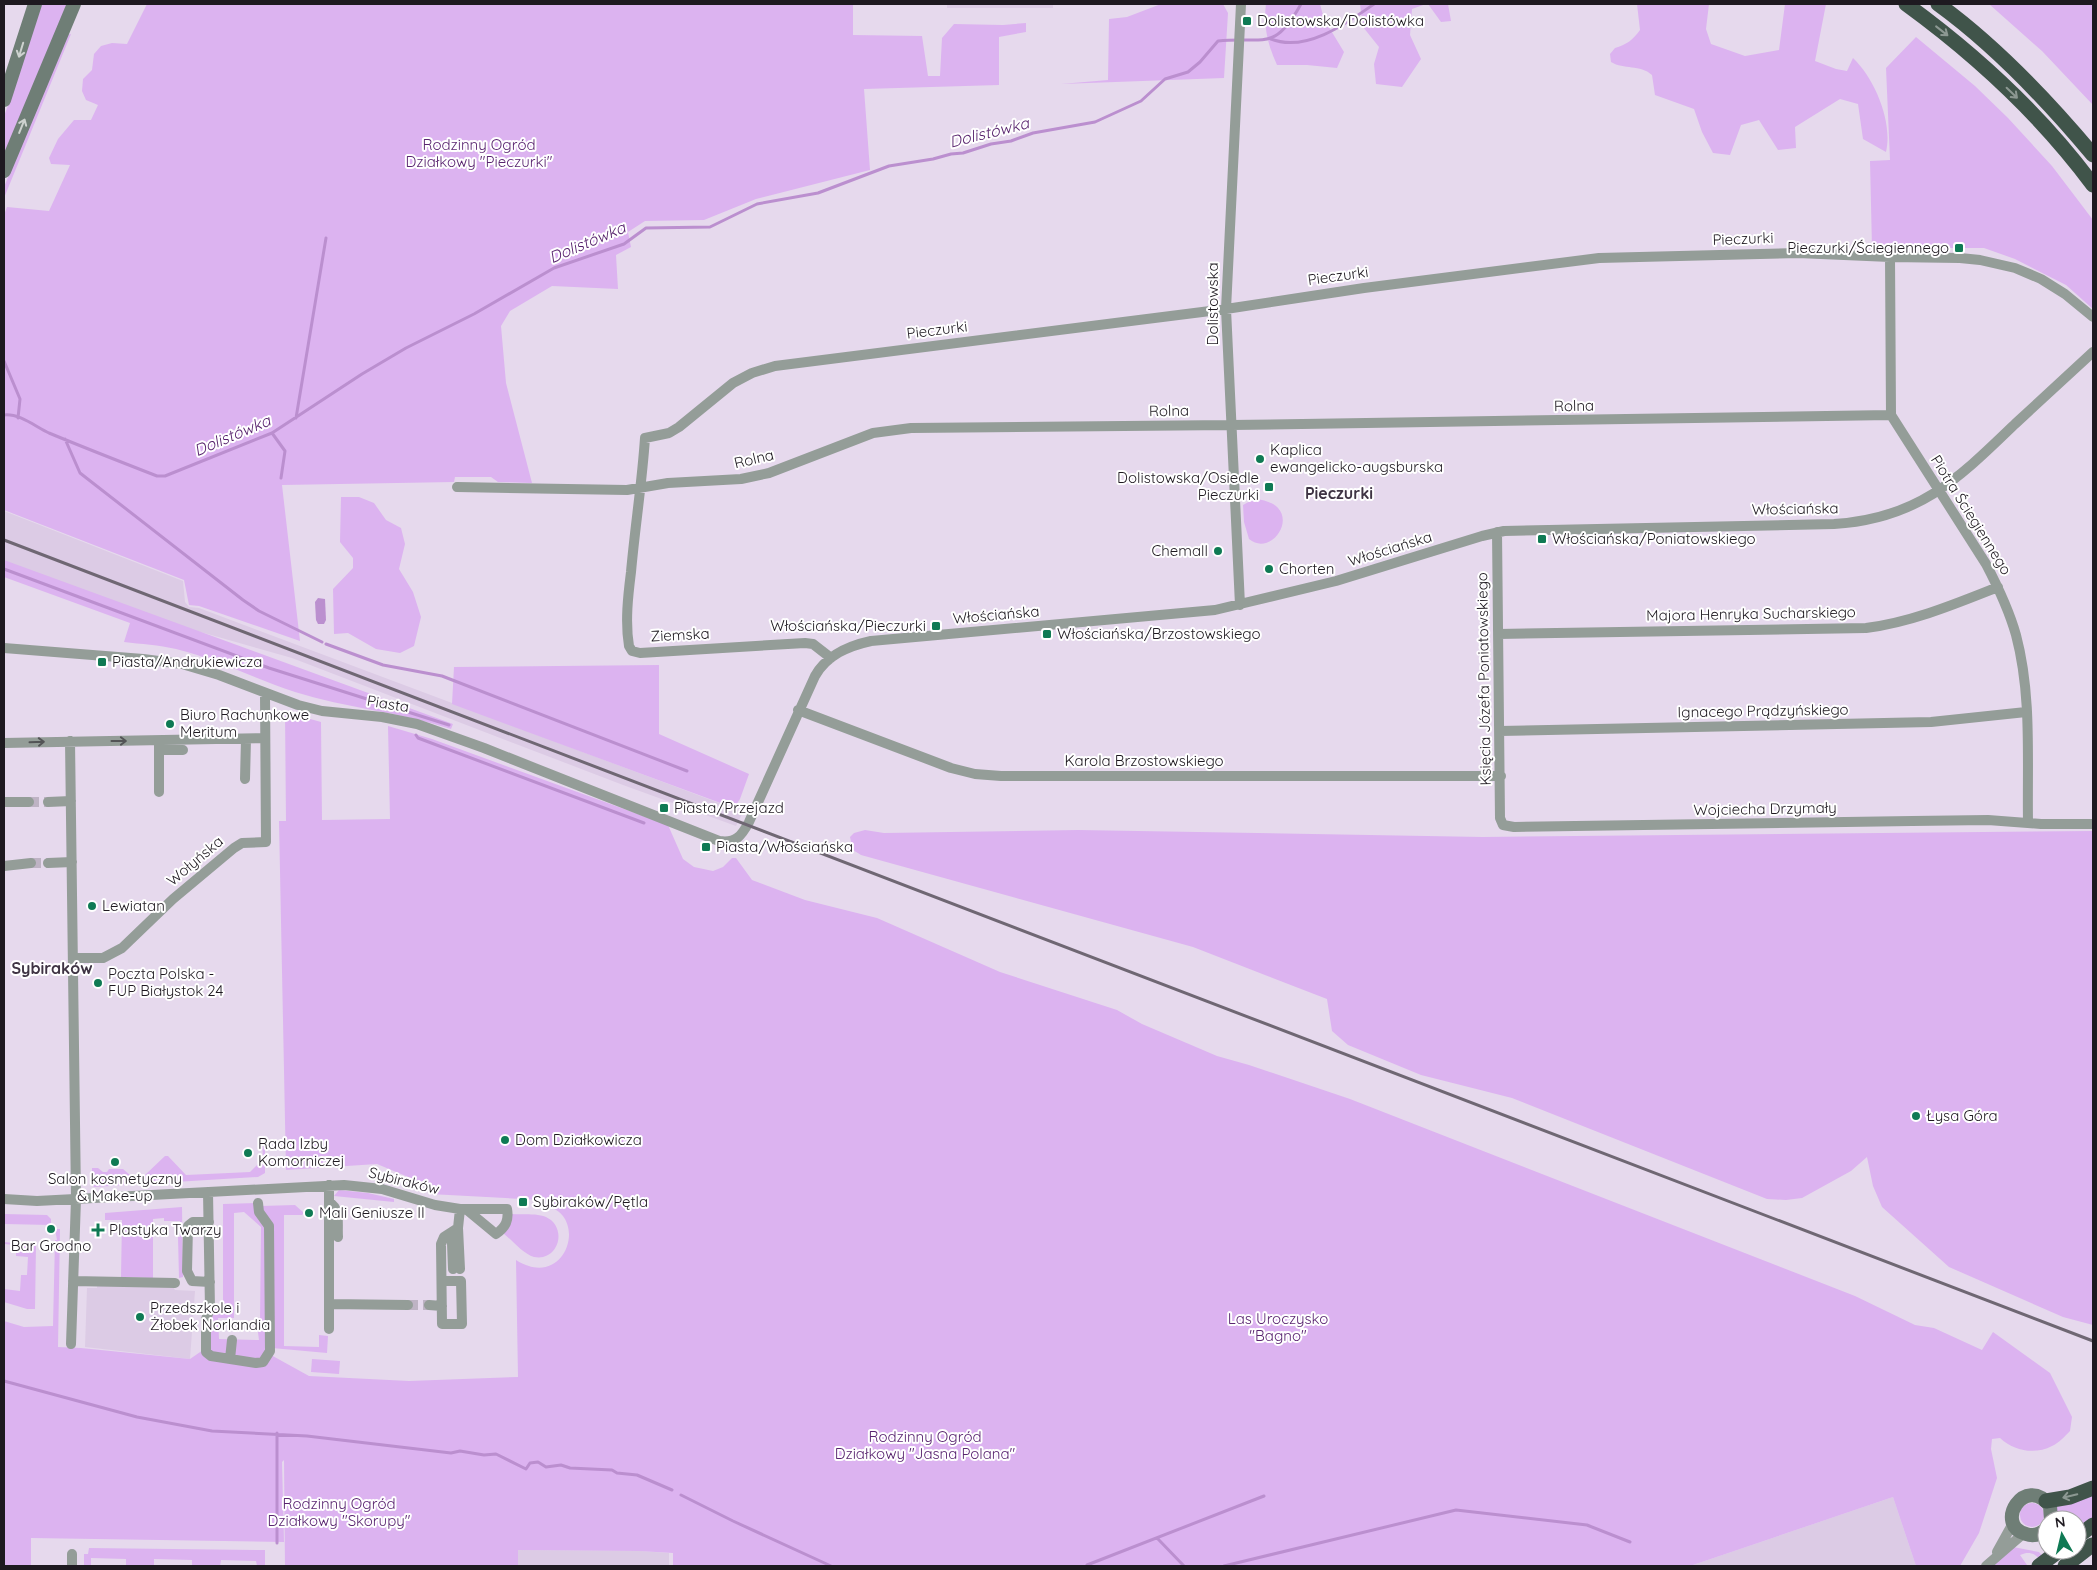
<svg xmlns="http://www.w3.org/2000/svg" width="2097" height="1570" viewBox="0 0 2097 1570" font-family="Quicksand,sans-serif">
	<rect width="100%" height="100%" fill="#e6d9ed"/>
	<path fill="#dccbe5" d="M947,4H1053V8H947Z
		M4,511L183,581L185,602L189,607L199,608L743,812L736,826L623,785L292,658L169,623L4,562Z
		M97,1285L173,1287L175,1290L195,1291L190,1359L85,1347L87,1288H97Z
		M1893,1497L1916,1566H1690Z
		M518,1550L640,1551L669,1553V1566H518Z"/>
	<path fill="#dcb3f0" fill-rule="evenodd" d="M41,4H67L4,157V116L15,87Z
		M147,4H853V35L922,36L928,76H940L942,38L954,24L1003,25L1026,23V32L999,37V85L864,89L870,170L756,199L704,220L645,221L628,232L631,247L616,255L618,289L552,286L510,311L501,326L506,383L532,483L498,482L491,477H455L454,482L282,485L300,641L199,606L189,605L184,580L4,510V215L7,207L49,211L70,165L51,164L49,158L58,139L74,120H91L98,105L86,100L82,91L83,79L92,70L94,54L101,46L112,43L127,44Z
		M1161,4H1223L1228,13L1224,78L1061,84L1108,80L1109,19L1127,17Z
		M1266,4H1320L1324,19L1344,52L1337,68L1307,65H1277C1268,45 1263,26 1266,4Z
		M1360,4H1426L1412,9L1410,35L1421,59L1402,87L1376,84L1374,64L1379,47L1363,27Z
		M1428,4H1448L1451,21L1441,22Z
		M1637,4H1709L1706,29L1711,44L1745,56L1779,50L1785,4H1826L1815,61L1836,69L1847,71L1853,58C1875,79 1893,122 1886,152L1863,139L1858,104L1840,99L1795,127L1796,148L1778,150L1759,120L1741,125L1730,155L1713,153L1702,132L1694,109L1655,95L1652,75C1640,64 1624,70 1611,62L1610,54L1615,48C1626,45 1633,40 1640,30Z
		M1989,4H2093V105L2042,51Z
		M71,34L4,198V187L66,35Z
		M1916,37L1975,86L2008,118L2052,166L2093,220V309L2066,285L2015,259L1984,248H1872L1870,161L1890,160L1886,68Z
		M341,497H359L374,503L386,520L401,528L405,544L399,569L413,592L421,617L414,646L400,653L376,649L348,633L334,634L333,589L353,568V558L340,542Z
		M1254,499C1308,503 1274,560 1249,539L1244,522L1243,505Z
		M4,560L453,724L451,729C400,712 346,708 295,692C255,679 217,659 176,649C159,645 141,644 124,642L130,623L4,577Z
		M659,665V734L749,774L740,799L734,808L452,704L454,667Z
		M285,712L321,722L322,820L390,819L388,726L432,739L668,825L683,859L694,867L713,871L723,867L732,858H736L752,880L805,900L877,918L1000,972L1117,1010L1142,1024L1217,1056L1249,1065L1350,1099L1855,1296L1915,1325L1934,1328L1982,1350L1993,1332L2050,1373L2072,1417L2070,1431C2065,1436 2059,1443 2052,1446C2035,1455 2014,1451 2000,1438L1992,1439L1991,1449L1997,1478L1979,1533L1960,1566H1916L1893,1497L1690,1566H673V1553L639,1551L518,1550V1566H285L284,1460L282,1462L284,1542L31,1538V1566H4V1321L24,1327L53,1326L55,1240H57L55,1229H60L58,1347L81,1348L190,1359L206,1348L210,1309H223V1204L256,1203L269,1226L271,1355L309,1376L409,1381L518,1377L516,1260C568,1293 592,1209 540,1205V1200L430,1194L425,1184L377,1164L286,1170L279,821H286ZM244,1212L261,1227L260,1324L257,1325L259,1340L219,1339L218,1318H234V1213Z
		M865,830L884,833L1078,830L1483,837L2093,831V1325L2063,1317L1949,1267L1882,1207L1873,1186L1867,1157L1851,1171L1802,1198L1786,1200L1767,1199L1512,1098L1421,1075L1348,1045L1332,1031L1327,999L1193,947L861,855L853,850L850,837L854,833Z
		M265,1140V1173L258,1177L94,1187L92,1184V1168H98L103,1172H107L109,1169H123L130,1175H145L165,1156H168L186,1175L250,1172L263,1159L262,1141Z
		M339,1190L368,1193L394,1199V1202L334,1196Z
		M295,1205L304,1213L302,1215H284V1346L319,1347V1335L328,1336L327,1353L272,1348V1224L261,1206Z
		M182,1207L183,1277L179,1278L178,1237H180V1221H164V1218L153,1219V1278L121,1277L122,1220H105V1213Z
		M4,1214L47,1215L51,1219V1225L4,1224Z
		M511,1214C522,1215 536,1213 546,1217C568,1227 559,1262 534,1257C523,1254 512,1240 503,1233Z
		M4,1242L36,1245L35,1309H27L4,1302V1289L20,1291L21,1275H27L28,1257L16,1256V1245L4,1244Z
		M312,1359L340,1361L339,1374L311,1372Z
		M2093,1494V1519L2077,1529V1520H2072L2069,1516L2065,1520H2056V1507Z
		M2020 1515a12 12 0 1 1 24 0a12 12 0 1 1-24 0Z
		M2013,1547L2039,1552L2051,1566H2045C2038,1557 2033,1549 2020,1555L2027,1565L2026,1566H1993Z
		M89,1548L265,1550V1566H257L256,1561L221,1560L220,1566H192V1560L154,1559V1566H126V1559L91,1558V1566H84V1554H88Z"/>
	<path fill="#bb8fcf" d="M318,598L325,599L326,620L324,624H318L316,620L315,602Z"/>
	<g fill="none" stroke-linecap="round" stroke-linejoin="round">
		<path stroke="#bb8fcf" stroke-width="3" d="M1271,39C1306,53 1347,23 1374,4
			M4,361L20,399L18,418
			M4,415C19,413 36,427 49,433C85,448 121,462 157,476H165L272,433L362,374L406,348L474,314L554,268L624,244L646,228L710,227L757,204L818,193L889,166L933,159L951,154L963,153L991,144L1011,141L1033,133L1095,122L1141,101L1165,79L1188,72L1200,62L1218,41C1264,36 1274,53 1301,4
			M296,418L326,238
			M272,433L285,451L281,478
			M65,439L80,473L243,600L259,611L322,642
			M4,569L269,668L449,725
			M326,644L383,665L442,676L687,771
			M416,735L418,738L644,823
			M4,1381L137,1417L212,1431L307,1436L451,1453L460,1451L484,1455L496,1454L526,1469L530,1463L538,1462L546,1467L561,1465L570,1468L612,1470L617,1473L637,1475L672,1490
			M681,1495L733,1521L831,1566
			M1158,1539L1184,1566
			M277,1543V1433
			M1087,1565L1264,1496
			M1224,1566L1456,1510L1587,1525L1630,1542"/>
		<path stroke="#beb3c4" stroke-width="10" stroke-dasharray="10 5" stroke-linecap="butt" d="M29,802H48
			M31,863H48
			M408,1305H429"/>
		<path stroke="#949d98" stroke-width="10" d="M1890,257L1891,415L1986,564C1998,587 2009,610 2016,635C2032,695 2027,760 2028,822
			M457,487L627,490L668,483L741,479L769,473L873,433L911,428L1231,425L1891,415
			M1497,532L1500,818L1503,825L1514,827L1912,821L1988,820L2041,824H2093
			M1240,605L1226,309L1241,4
			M1498,634L1866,628C1912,622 1955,604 1998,587
			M4,648L143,659L182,664L219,675L298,705L322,711L382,717L417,724L484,748L719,841C736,844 742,835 749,822L815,676C827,655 848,646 871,641L1215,610L1336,581L1482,536L1504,531L1834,524C1918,519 1958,479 2015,424C2041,400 2067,376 2093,352
			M831,658L813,644L805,643L640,653L632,651L629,646C625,622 628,596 631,572C635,527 642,483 645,438L669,433L679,427L733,383L752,373L775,366L1226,309L1364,288L1599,258L1798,253L1890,257L1960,258L1980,260L2015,268L2041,279L2065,294L2093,317
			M798,710L951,768L975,774L1001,776H1501
			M1500,731L1931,722L2026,712
			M70,741L76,1199L71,1344
			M159,741V792
			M4,743L265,738
			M159,750H183
			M245,779L246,739
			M4,802H29
			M48,802L71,801
			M48,863L72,862
			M4,866L31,863
			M73,958H103L122,948L173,899L234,848L242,843L266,842L265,694
			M329,1185V1304L408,1305
			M208,1192L210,1309L206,1319V1352L211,1356L256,1363L263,1362L270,1351L269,1226L259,1212L258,1203
			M4,1199L37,1201L344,1185L382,1189L435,1205L460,1209H507C509,1220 506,1227 496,1234L467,1210
			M329,1202C341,1209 337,1224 338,1237
			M460,1209L458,1228L460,1269
			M209,1222H193L188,1226L187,1271L192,1281L210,1282
			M453,1269L452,1243L458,1229
			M73,1281L175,1283
			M442,1281H461L462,1324H442L441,1244L444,1237L458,1228
			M429,1305L442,1306
			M329,1329V1304
			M230,1359L232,1340
			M1997,1552L2013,1523
			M72,1554V1566
			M1986,1566L2023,1534"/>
		<path stroke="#6f7e76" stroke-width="14" d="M4,100L35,4
			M4,171L74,4
			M2047,1528C2041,1534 2034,1537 2026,1534C1993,1525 2025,1473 2050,1506L2051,1520"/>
		<path stroke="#40544a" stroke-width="15" d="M1906,4C1976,55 2041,115 2093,185
			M1938,4C1996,46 2047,100 2093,155
			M2046,1501L2070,1497L2093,1488
			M2077,1537L2093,1525"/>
		<path stroke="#6f6773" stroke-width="3" d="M4,540L2093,1341"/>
		<path stroke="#40544a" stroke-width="15" d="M2039,1566L2060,1550
			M2065,1566L2092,1545"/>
	</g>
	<defs><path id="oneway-shaft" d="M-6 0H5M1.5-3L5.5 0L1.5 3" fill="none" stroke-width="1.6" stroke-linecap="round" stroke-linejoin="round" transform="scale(1.25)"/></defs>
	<g stroke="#8c9892">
		<use href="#oneway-shaft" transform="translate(1942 31) rotate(38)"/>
		<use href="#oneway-shaft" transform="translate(2012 93) rotate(44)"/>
		<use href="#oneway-shaft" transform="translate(2070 1496) rotate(166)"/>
	</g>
	<g stroke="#cdd2cf">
		<use href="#oneway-shaft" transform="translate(21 50) rotate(107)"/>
		<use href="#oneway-shaft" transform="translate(22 126) rotate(-68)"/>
	</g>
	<g stroke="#535456">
		<use href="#oneway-shaft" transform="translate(119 741)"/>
		<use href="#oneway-shaft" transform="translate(37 742) rotate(-2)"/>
	</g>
	<g fill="#0f7a54" stroke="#fff" stroke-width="2">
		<rect x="1242" y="16" width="10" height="10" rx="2.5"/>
		<rect x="1954" y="243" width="10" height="10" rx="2.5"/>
		<circle cx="1260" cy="459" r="5"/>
		<rect x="1264" y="482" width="10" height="10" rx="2.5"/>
		<rect x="1537" y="534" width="10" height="10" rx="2.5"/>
		<circle cx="1218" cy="551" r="5"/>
		<circle cx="1269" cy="569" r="5"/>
		<rect x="931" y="621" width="10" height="10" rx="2.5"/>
		<rect x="1042" y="629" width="10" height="10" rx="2.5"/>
		<rect x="97" y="657" width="10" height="10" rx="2.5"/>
		<circle cx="170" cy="724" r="5"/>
		<rect x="659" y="803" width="10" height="10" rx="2.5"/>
		<rect x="701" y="842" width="10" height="10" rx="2.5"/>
		<circle cx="92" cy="906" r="5"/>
		<circle cx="98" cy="983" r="5"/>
		<circle cx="1916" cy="1116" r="5"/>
		<circle cx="505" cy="1140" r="5"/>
		<circle cx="248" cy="1153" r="5"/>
		<circle cx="115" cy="1162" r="5"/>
		<rect x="518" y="1197" width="10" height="10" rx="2.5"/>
		<circle cx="309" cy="1213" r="5"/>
		<circle cx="51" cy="1229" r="5"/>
		<path d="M95.5 1222.5h5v5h5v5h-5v5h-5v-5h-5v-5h5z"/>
		<circle cx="140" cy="1317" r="5"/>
	</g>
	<g text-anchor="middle" stroke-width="4" stroke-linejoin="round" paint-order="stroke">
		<g font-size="15" fill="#1e1920" stroke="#fff" text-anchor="start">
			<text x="1257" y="26">Dolistowska/Dolistówka</text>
			<text x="1949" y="253" text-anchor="end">Pieczurki/Ściegiennego</text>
			<text x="1270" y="455">Kaplica<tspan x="1270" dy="17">ewangelicko-augsburska</tspan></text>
			<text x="1259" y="483" text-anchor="end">Dolistowska/Osiedle<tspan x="1259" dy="17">Pieczurki</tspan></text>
			<text x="1552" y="544">Włościańska/Poniatowskiego</text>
			<text x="1208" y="556" text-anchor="end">Chemall</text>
			<text x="1279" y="574">Chorten</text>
			<text x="926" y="631" text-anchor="end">Włościańska/Pieczurki</text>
			<text x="1057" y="639">Włościańska/Brzostowskiego</text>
			<text x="112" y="667">Piasta/Andrukiewicza</text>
			<text x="180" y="720">Biuro Rachunkowe<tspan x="180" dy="17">Meritum</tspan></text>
			<text x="674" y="813">Piasta/Przejazd</text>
			<text x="716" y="852">Piasta/Włościańska</text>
			<text x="102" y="911">Lewiatan</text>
			<text x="108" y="979">Poczta Polska -<tspan x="108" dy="17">FUP Białystok 24</tspan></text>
			<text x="1926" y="1121">Łysa Góra</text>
			<text x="515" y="1145">Dom Działkowicza</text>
			<text x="258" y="1149">Rada Izby<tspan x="258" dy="17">Komorniczej</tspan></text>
			<text x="115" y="1184" text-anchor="middle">Salon kosmetyczny<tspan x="115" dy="17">&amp; Make-up</tspan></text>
			<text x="533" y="1207">Sybiraków/Pętla</text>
			<text x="319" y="1218">Mali Geniusze II</text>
			<text x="109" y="1235">Plastyka Twarzy</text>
			<text x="51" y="1251" text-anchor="middle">Bar Grodno</text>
			<text x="150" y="1313">Przedszkole i<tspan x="150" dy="17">Żłobek Norlandia</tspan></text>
		</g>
		<g font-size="15" fill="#592470" stroke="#fff">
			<text x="479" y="150">Rodzinny Ogród<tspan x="479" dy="17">Działkowy "Pieczurki"</tspan></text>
			<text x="1278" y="1324">Las Uroczysko<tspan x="1278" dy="17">"Bagno"</tspan></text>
			<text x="925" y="1442">Rodzinny Ogród<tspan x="925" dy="17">Działkowy "Jasna Polana"</tspan></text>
			<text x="339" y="1509">Rodzinny Ogród<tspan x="339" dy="17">Działkowy "Skorupy"</tspan></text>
		</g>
		<g font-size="15" fill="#1e1920" stroke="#fff">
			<text transform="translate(1743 239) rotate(-2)" y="5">Pieczurki</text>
			<text transform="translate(1338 276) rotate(-8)" y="5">Pieczurki</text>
			<text transform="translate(1213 304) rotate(-90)" y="5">Dolistowska</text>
			<text transform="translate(937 330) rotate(-7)" y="5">Pieczurki</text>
			<text transform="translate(1574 406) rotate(-1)" y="5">Rolna</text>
			<text transform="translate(1169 411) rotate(-1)" y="5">Rolna</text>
			<text transform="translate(754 459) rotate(-13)" y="5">Rolna</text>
			<text transform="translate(1795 509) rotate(-1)" y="5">Włościańska</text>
			<text transform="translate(1971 515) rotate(58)" y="5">Piotra Ściegiennego</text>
			<text transform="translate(1390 549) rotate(-17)" y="5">Włościańska</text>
			<text transform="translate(1751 614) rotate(-1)" y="5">Majora Henryka Sucharskiego</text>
			<text transform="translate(996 615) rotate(-5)" y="5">Włościańska</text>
			<text transform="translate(680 635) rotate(-3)" y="5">Ziemska</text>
			<text transform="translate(1484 679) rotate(-91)" y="5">Księcia Józefa Poniatowskiego</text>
			<text transform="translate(388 704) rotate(9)" y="5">Piasta</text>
			<text transform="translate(1763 711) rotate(-1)" y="5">Ignacego Prądzyńskiego</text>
			<text x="1144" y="766">Karola Brzostowskiego</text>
			<text transform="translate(1765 809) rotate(-1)" y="5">Wojciecha Drzymały</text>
			<text transform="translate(195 861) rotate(-40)" y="5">Wołyńska</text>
			<text transform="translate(404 1181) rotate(14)" y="5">Sybiraków</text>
		</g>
		<g font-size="16" font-style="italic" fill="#541e6a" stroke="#fff">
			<text transform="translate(989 132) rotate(-14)" y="6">Dolistówka</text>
			<text transform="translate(587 242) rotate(-23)" y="6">Dolistówka</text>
			<text transform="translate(232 435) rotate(-23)" y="6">Dolistówka</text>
		</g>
		<g font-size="16" font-weight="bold" fill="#3f3444" stroke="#fff">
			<text x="1339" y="499">Pieczurki</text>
			<text x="52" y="974">Sybiraków</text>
		</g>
	</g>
	<rect width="2097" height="1570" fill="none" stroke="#1e1920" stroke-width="10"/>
	<g transform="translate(2062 1535) rotate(352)"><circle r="24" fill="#ffffff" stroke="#a5a3a6"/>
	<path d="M0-4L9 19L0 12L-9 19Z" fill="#0f7a54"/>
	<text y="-8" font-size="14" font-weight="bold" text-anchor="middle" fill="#1e1920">N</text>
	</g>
</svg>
